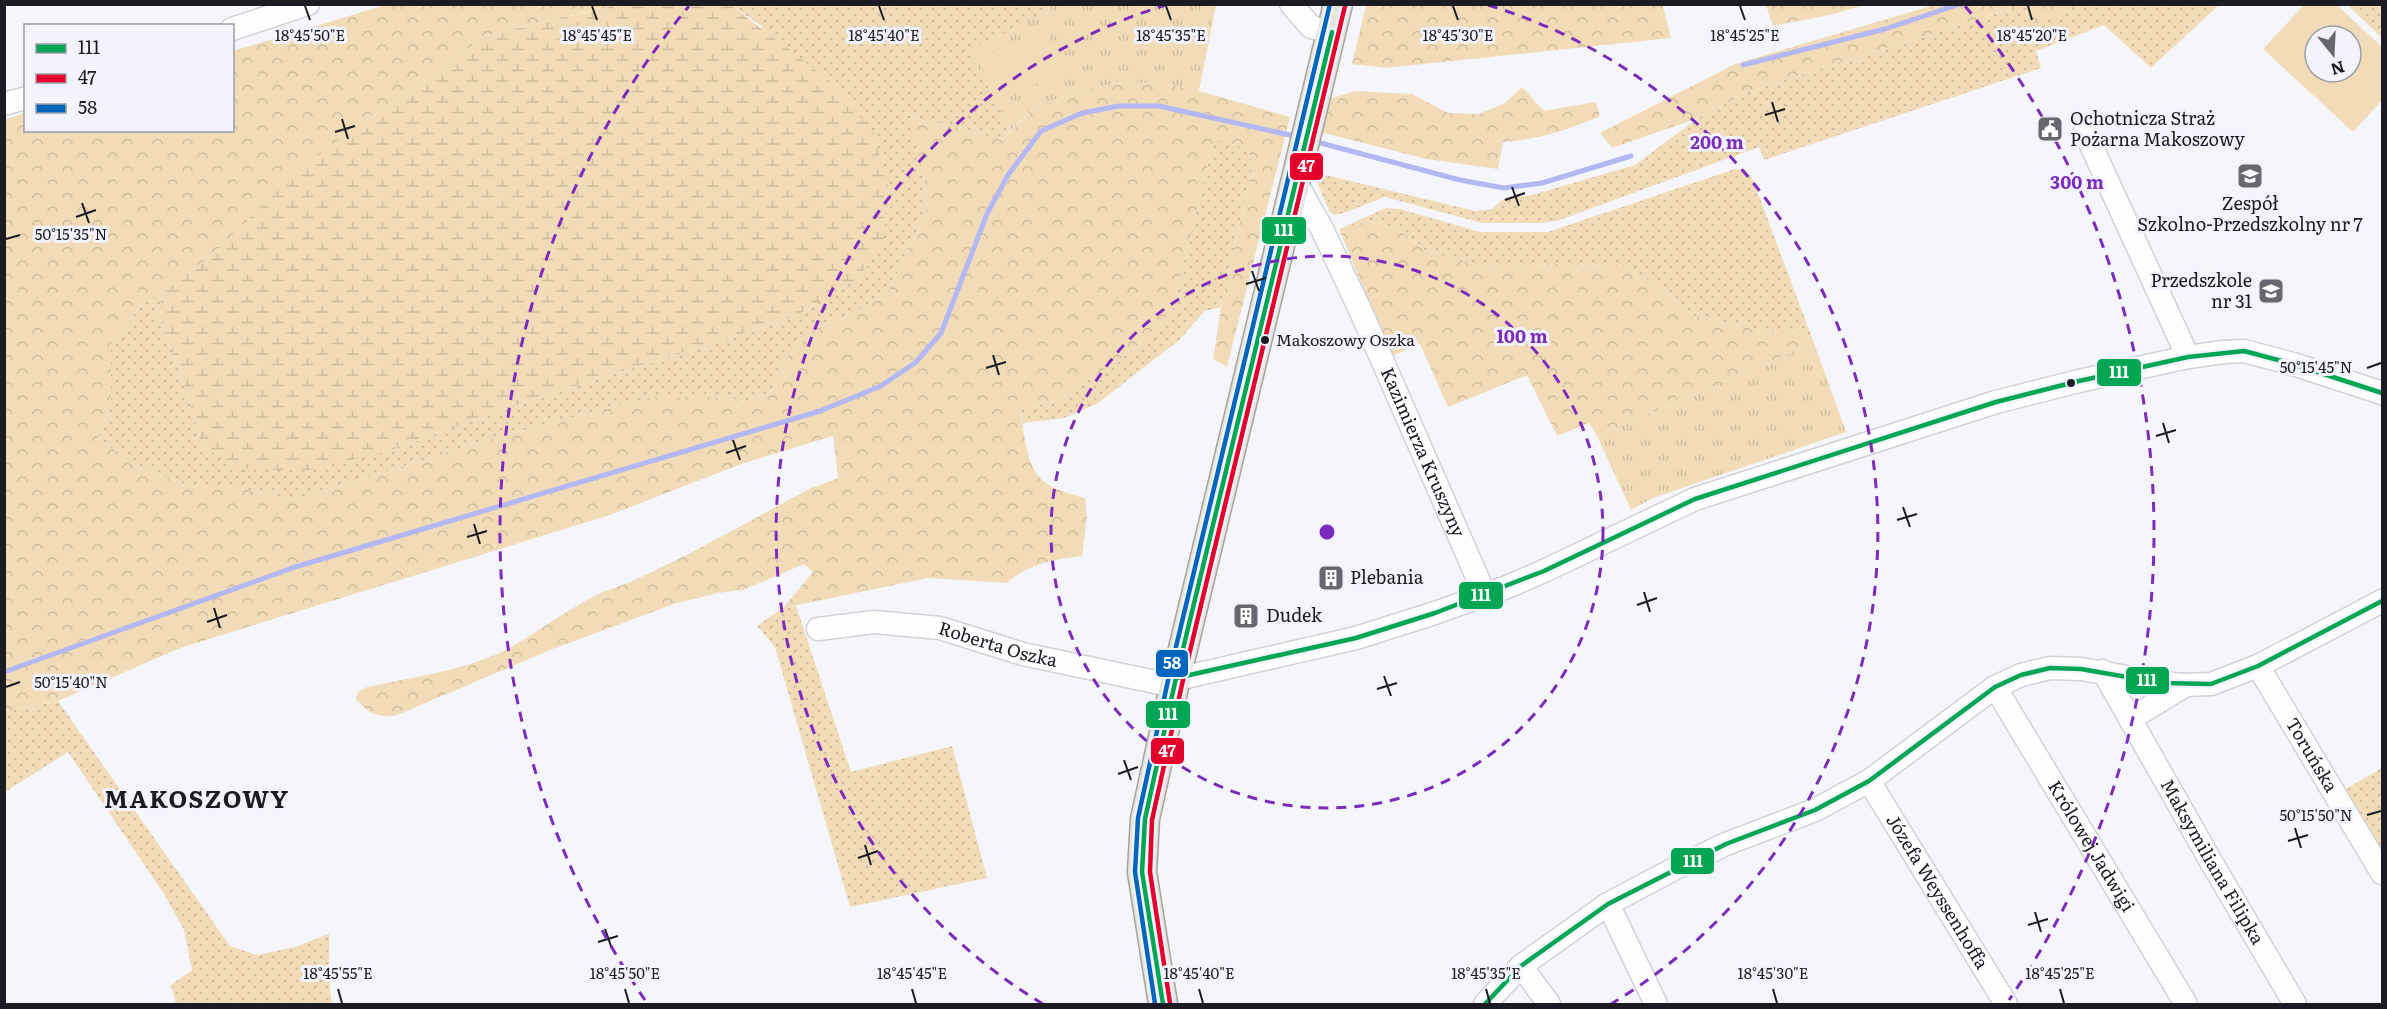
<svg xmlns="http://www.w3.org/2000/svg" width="2387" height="1009" viewBox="0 0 2387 1009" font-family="Literata,serif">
	<defs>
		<pattern id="grass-dots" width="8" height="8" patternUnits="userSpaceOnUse" patternTransform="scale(1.5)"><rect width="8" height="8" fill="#f2dcb8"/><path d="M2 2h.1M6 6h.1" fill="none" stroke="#cfbc9e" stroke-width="1.8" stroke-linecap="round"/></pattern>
		<pattern id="forest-crowns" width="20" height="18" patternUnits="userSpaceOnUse" patternTransform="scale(1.5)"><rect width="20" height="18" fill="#f2dcb8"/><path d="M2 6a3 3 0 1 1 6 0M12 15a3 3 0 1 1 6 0" fill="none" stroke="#cfbc9e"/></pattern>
		<pattern id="wetland-marsh" width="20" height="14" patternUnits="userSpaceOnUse" patternTransform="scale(1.5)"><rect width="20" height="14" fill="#f2dcb8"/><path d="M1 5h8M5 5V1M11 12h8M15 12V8" fill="none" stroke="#cfbc9e"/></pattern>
		<pattern id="park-tufts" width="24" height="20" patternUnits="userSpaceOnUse" patternTransform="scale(1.5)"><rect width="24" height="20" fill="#f2dcb8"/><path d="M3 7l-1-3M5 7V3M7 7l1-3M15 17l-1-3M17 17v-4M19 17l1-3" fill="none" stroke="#cfbc9e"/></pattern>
	</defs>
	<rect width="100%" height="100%" fill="#f5f6fc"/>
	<path fill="url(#grass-dots)" d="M731,5H1048L1050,11L969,51L1011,130L1002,140L942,124L910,118L925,180L926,214L887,294L851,315L819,326L782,362L771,392L746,401L712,397H651L490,439L295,500L241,488H196L134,466L98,437L111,406V344L141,306L167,287L157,311L183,380L202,446L382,453L543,396L721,341L798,315L859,277L882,245L889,188L760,25Z
		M2024,5L2035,23L2083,5H2219L2151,68L2104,25L2036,51L2041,68L1764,160L1759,147L1557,221L1542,223H1482L1385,197L1344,213L1334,215L1329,211L1313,172L1475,211L1492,209L1506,197L1528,196L1635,165L1698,118L1750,91Z
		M2348,5H2382V38Z
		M1214,138L1247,149L1253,164L1221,307L1205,311L1178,341L1098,403L1064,418L1023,423L1020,410L1061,399L1132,351L1172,311Z
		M1735,169L1746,170L1753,180L1814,343L1801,333L1762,331L1695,316L1650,281L1620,265L1557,264L1482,267L1424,250L1395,227L1368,221L1339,229L1386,208L1400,209L1480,232H1548Z
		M796,606L851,772L952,746L987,878L850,907L775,647L757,626L783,608Z
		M58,701L230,946L257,955L295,947L329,934V977L332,1004H176L171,985L192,970L184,930L164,894L68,752L5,792V711Z
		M2382,768V854L2344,790Z"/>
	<path fill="url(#forest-crowns)" d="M1938,4L2083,5L2035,24L2024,5L1750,91L1698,118L1612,148L1600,133L1735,64Z
		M385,5H617L485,36L412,91L354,126L285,184L210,257L141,306L111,344V406L98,437L134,466L196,488H241L295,500L490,439L651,397H712L746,401L771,392L782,362L819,326L851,315L887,294L926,214L925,180L909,118L942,124L1002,140L1037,105L1083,90L1123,82L1162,83L1199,91L1290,117L1227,367L1213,359L1221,307L1253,164L1247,149L1214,139L1172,311L1132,351L1061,399L1020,410C1026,437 1024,474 1054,488C1064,492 1075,495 1085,498L1087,517L1082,556C1055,559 1027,564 1007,583L928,578L783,608L813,572L804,564L743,590L718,593L674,604L550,650L395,716C376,717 369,714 356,699L358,692L367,687C409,678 454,672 495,655C531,639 561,612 597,595C610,588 626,585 639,578C697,551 753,519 809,489L838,478L833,436L741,464L610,515L180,648L58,701L5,711L4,120L25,113L26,130H232L233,51Z
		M1366,5H1665L1663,7L1671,38L1386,68L1352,64Z
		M1766,5V4L1865,5L1830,15L1773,26Z
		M1522,87L1544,111L1596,102L1600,116C1569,130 1537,140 1503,142L1498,169L1426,159L1320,132L1329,99L1355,91L1412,94L1448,113L1479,114L1505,103Z
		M1368,221L1395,227L1424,250L1482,267L1557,264L1620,265L1650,281L1695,316L1762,331L1801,333L1814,343L1597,436L1589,423L1557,436L1527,375L1448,407L1420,344L1392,356L1339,229Z"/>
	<path fill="url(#wetland-marsh)" d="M617,5H731L835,85L874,134L889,188L883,245L859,277L798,315L721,341L543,396L382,453L304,471L240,468L202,446L183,380L157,311L167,287L210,257L285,183L354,126L412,91L485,36Z"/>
	<path fill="url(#park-tufts)" d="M1048,5H1216L1199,91L1162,83L1123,82L1083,90L1037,105L1011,130L968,51L1050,11Z
		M1814,343L1846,432L1653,498L1631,510L1597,436Z"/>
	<path fill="#f2dcb8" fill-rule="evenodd" d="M2304,5H2337L2382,47V100L2353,132L2263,49ZM2315,36H2351V72H2315Z
		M1045,28L1065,71L997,102L978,59Z"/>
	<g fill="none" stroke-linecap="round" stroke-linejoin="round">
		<path stroke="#b3b8f4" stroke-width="5" d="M1743,65L1885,29L1960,4
			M1313,141L1460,180L1504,188L1542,183L1631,156
			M4,672L295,567L820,411L881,386L916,362L941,333L987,214L1008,175L1041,131L1082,113L1119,106H1159L1299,137"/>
		<g stroke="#d1d2d8" stroke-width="25">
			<g id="minor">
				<path d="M1291,4L1311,27L1332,32"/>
				<path d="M232,29L308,4"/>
				<path d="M4,104L26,98"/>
				<path d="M2085,132L2188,357"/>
				<path id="s1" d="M1295,181L1322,229L1362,314L1485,595"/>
				<path id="s2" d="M818,629L874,622L940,628L1023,654L1160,683L1356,638L1435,613L1507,587L1544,571L1695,499L1996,402L2079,381L2188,357L2224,352L2244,351L2293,364L2382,393"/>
				<path id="s3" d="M2258,666L2382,873"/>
				<path id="s4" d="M2103,671L2213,865L2295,1004"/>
				<path id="s5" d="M1995,687L2186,1004"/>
				<path d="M2130,719L2186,685"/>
				<path id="s6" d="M1869,781L2006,1004"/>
				<path d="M1608,904L1656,1004"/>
				<path d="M1521,966L1549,1004"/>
				<path d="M1485,1004L1521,966L1608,904L1674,869L1726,844L1815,810L1869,781L1995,687L2021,675L2050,668L2081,669L2161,683L2186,685L2211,684L2258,666L2382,601"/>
			</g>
		</g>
		<g stroke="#a7a29c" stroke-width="31">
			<path id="major" d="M1163,1004L1142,872L1145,819L1176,678L1338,4"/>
		</g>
		<use href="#minor" stroke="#fefeff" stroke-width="22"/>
		<use href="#major" stroke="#e7e4df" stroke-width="28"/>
		<g stroke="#f2f3ff" stroke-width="9">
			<path id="bus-1" d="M1176,678L1356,638L1435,613L1544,571L1695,499L1996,402L2079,381L2188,357L2244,351L2293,364L2382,393
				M1163,1004L1142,872L1145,819L1176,678L1332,32
				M1485,1004L1521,966L1608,904L1726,844L1815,810L1869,781L1995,687L2021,675L2050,668L2081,669L2161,683L2211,684L2258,666L2382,601"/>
		</g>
		<g stroke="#f2f3ff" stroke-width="9">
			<path id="bus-2" d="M1170,1003L1150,872L1152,820L1183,680L1345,6"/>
		</g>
		<g stroke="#f2f3ff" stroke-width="9">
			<path id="bus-3" d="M1155,1004L1135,872L1138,818L1169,676L1330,4"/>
		</g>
		<use href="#bus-1" stroke="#00a651" stroke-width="4.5"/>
		<use href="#bus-2" stroke="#e4002b" stroke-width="4.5"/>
		<use href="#bus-3" stroke="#0065bd" stroke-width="4.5"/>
	</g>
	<path fill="none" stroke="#1b1c23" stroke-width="2" d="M305,6L310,20M592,6L597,20M879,6L884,20M1166,6L1171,20M1453,6L1458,20M1740,6L1745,20M2028,6L2032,20M1772,102L1778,122M1765,115L1785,109M342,119L348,139M335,132L355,126M1512,187L1519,206M1505,200L1525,193M82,203L89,223M76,217L96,210M6,239L20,235M1252,271L1259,291M1246,284L1266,278M993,355L999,375M986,368L1006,362M2367,368L2381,363M2163,423L2169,443M2156,436L2176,430M733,440L740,460M726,453L746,446M1903,507L1910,527M1897,520L1917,514M474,524L480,544M467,537L487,531M1644,592L1650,612M1637,605L1657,598M214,608L220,628M207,622L227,615M1384,676L1391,696M6,687L20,682M1377,689L1397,683M1124,760L1131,780M1118,774L1138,767M2367,815L2381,811M2295,828L2301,848M2288,841L2308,835M865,845L871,865M858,858L878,851M2035,912L2041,932M2028,925L2048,919M605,929L612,949M598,942L618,936M338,989L342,1003M625,989L629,1003M912,989L916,1003M1199,989L1203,1003M1486,989L1490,1003M1773,989L1777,1003M2060,989L2064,1003"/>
	<g fill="none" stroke="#7b2cbf" stroke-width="3" stroke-dasharray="10 8">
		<circle cx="1327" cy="532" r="276"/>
		<path d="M1043 1004A551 551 0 0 1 1166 5M1488 5A551 551 0 0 1 1611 1004"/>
		<path d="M645 1000A827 827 0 0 1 689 6M1965 6A827 827 0 0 1 2009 1000"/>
	</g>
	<defs>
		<g id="civic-square" transform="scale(1.35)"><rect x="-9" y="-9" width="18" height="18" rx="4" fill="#67686f" stroke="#f2f3ff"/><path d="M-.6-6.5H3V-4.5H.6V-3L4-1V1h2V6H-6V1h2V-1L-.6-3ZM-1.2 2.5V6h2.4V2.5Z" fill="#fff"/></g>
		<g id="school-square" transform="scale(1.35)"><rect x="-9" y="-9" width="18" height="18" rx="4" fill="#67686f" stroke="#f2f3ff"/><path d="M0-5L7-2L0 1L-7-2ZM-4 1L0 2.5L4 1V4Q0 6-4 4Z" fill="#fff"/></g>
		<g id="building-square" transform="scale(1.35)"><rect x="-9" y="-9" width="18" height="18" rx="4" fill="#67686f" stroke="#f2f3ff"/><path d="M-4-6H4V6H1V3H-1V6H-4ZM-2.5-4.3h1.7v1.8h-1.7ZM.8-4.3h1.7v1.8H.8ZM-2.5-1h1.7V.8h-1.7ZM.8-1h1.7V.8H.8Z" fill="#fff"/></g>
	</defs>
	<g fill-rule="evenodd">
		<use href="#civic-square" x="2050" y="129"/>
		<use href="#school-square" x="2250" y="176"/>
		<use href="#school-square" x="2271" y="291"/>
		<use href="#building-square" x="1331" y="578"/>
		<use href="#building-square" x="1246" y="616"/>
	</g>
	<g fill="#1b1c23" stroke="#f2f3ff" stroke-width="2">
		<circle cx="1265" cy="340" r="5"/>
		<circle cx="2071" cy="383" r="5"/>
	</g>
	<g text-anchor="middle" stroke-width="6" stroke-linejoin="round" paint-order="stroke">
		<g font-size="16" fill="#1b1c23" stroke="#f2f3ff" text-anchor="start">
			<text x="1276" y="346">Makoszowy Oszka</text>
		</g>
		<g font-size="18" fill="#1b1c23" stroke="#f2f3ff" text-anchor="start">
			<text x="2070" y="125">Ochotnicza Straż<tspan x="2070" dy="21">Pożarna Makoszowy</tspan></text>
			<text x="2250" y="210" text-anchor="middle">Zespół<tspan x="2250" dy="21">Szkolno-Przedszkolny nr 7</tspan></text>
			<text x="2252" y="287" text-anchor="end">Przedszkole<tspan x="2252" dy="21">nr 31</tspan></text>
			<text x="1350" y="584">Plebania</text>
			<text x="1266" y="622">Dudek</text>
		</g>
		<g font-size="18" fill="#1b1c23" stroke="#f2f3ff">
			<text dy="6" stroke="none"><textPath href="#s1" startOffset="300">Kazimierza Kruszyny</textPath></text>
			<text dy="6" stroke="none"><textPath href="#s2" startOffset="183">Roberta Oszka</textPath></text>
			<text dy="6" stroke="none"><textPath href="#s3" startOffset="104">Toruńska</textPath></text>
			<text dy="6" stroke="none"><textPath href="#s5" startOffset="186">Królowej Jadwigi</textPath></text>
			<text dy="6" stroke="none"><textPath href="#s4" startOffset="220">Maksymiliana Filipka</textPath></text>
			<text dy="6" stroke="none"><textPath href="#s6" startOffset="130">Józefa Weyssenhoffa</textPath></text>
		</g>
		<g font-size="24" font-weight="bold" letter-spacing="1.5" fill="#1b1c23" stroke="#f2f3ff">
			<text x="197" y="808">MAKOSZOWY</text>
		</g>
	</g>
	<g font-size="15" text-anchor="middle" fill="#1b1c23" stroke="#f2f3ff" stroke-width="6" stroke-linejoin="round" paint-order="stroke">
		<text x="310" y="41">18°45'50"E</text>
		<text x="597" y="41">18°45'45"E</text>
		<text x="884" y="41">18°45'40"E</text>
		<text x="1171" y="41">18°45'35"E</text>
		<text x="1458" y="41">18°45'30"E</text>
		<text x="1745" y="41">18°45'25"E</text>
		<text x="2032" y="41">18°45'20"E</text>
		<text x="71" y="240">50°15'35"N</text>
		<text x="2316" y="373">50°15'45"N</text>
		<text x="71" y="688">50°15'40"N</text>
		<text x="2316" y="821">50°15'50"N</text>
		<text x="338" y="979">18°45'55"E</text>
		<text x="625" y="979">18°45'50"E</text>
		<text x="912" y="979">18°45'45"E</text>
		<text x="1199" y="979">18°45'40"E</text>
		<text x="1486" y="979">18°45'35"E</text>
		<text x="1773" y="979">18°45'30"E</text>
		<text x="2060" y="979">18°45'25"E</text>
	</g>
	<circle cx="1327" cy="532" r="9" fill="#7b2cbf" stroke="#f2f3ff" stroke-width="3"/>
	<g font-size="18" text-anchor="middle" font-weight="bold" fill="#7b2cbf" stroke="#f2f3ff" stroke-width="6" stroke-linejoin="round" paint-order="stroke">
		<text x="1717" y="149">200 m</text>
		<text x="2077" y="189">300 m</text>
		<text x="1522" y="343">100 m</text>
	</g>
	<g stroke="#f2f3ff" stroke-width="2">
		<rect x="1289" y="152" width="35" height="29" rx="6" fill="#e4002b"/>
		<rect x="1261" y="216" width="46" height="29" rx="6" fill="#00a651"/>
		<rect x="2096" y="358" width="46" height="29" rx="6" fill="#00a651"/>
		<rect x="1458" y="581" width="46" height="29" rx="6" fill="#00a651"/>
		<rect x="1155" y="649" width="34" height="29" rx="6" fill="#0065bd"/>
		<rect x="2125" y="666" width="45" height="29" rx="6" fill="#00a651"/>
		<rect x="1145" y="700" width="46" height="29" rx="6" fill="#00a651"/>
		<rect x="1150" y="737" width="35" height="28" rx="6" fill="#e4002b"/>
		<rect x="1670" y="847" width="45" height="28" rx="6" fill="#00a651"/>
	</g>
	<g font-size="16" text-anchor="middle" font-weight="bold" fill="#fff">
		<text x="1306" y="172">47</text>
		<text x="1284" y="236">111</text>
		<text x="2119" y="378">111</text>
		<text x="1481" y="601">111</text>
		<text x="1172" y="669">58</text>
		<text x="2147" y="686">111</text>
		<text x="1168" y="720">111</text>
		<text x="1167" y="757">47</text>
		<text x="1693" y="867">111</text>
	</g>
	<rect width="2387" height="1009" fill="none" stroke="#1b1c23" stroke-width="12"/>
	<rect x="24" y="24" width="210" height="108" fill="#f2f3ff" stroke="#9c9da7" stroke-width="1.5"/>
	<rect x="36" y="44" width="30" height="9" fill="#00a651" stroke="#9c9da7" stroke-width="1.5"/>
	<text x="78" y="54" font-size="18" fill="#1b1c23">111</text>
	<rect x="36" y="74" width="30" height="9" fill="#e4002b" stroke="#9c9da7" stroke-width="1.5"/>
	<text x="78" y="84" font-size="18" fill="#1b1c23">47</text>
	<rect x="36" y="104" width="30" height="9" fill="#0065bd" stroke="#9c9da7" stroke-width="1.5"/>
	<text x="78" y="114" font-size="18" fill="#1b1c23">58</text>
	<g transform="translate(2333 54) rotate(162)"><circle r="28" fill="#f2f3ff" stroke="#9c9da7" stroke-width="1.5"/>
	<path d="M0-4.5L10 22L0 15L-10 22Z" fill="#67686f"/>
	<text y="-9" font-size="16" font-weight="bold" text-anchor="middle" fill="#1b1c23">N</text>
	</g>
</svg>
